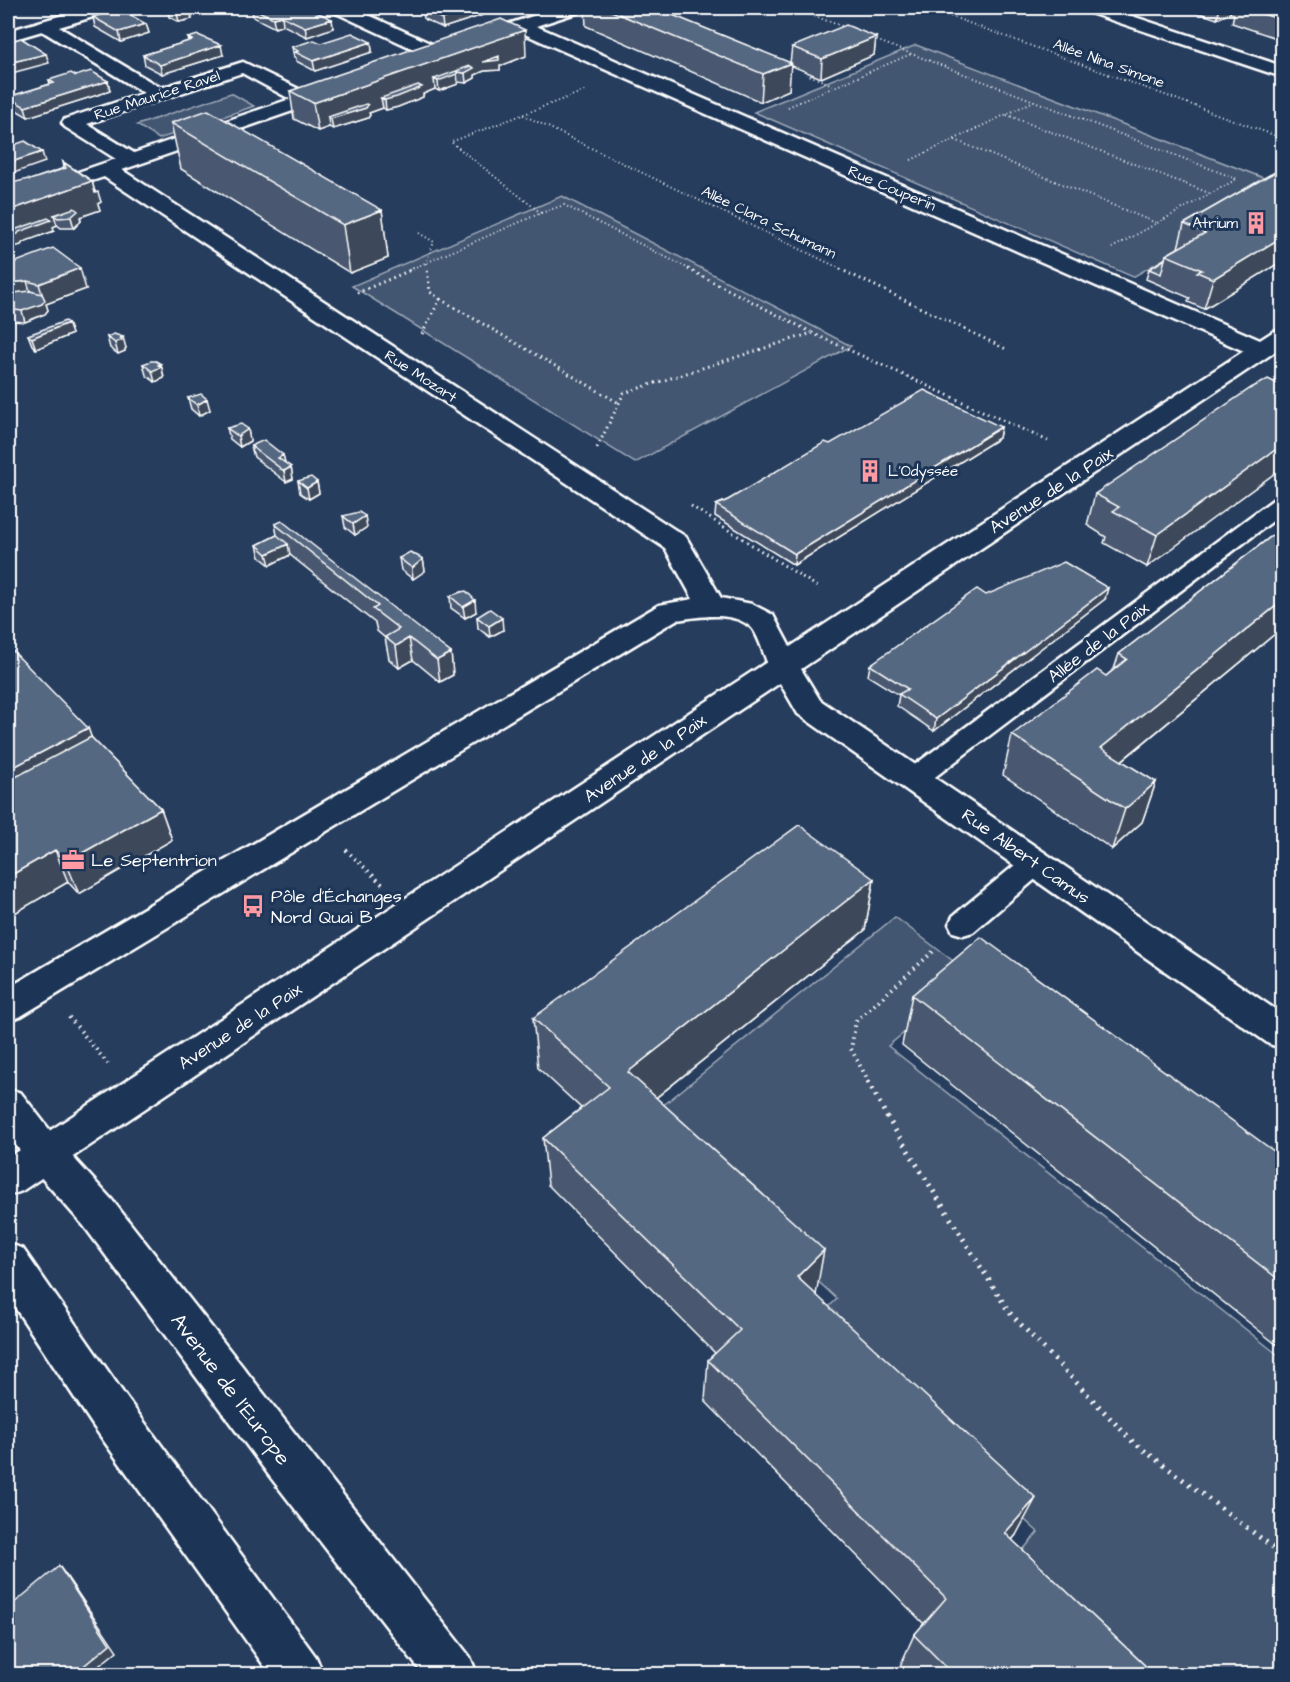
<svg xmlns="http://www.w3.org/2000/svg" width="1290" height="1682" viewBox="0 0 1290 1682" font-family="'Architects Daughter',sans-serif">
	<rect width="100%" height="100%" fill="#263d5e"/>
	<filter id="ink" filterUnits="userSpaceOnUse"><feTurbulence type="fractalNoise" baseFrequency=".0167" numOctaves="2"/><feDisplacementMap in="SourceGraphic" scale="12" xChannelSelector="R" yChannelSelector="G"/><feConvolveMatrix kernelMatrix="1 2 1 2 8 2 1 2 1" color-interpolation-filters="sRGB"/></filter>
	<g filter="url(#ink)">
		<path fill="#425672" stroke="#a0aab8" stroke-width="1.5" d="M916,45L1282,185V190L1133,277L754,112Z
			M231,93L254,106L159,139L137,125Z
			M562,196L851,346L635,463L352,286Z
			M895,917L973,976L888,1046L1282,1358V1674H1114L1006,1570L1038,1532L810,1325L837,1299L645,1120Z"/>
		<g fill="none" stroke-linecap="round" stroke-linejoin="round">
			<g stroke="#fff" stroke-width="5">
				<path id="service" d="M1282,497V514L923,786L914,788L905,786L901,779L905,772L1274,499Z
					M1036,853L1046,856L1050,863L1046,870L973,932L963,935L953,932L949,924L953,916L1026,856Z"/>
			</g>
			<g stroke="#fff" stroke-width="5">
				<path id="minor" d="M87,8H113L110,12L59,27L161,88L243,62L307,93L335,84L342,86L344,90L342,94L122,170L686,537L721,598L752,604L773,615L790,647L1244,351L520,32L511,34L505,33L502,29L505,25L558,8H581L579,12L536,26L1260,340L1274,331L1282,329V346L1270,355L801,669L820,700L1282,1014V1048L1269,1044L798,714L780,683L22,1191L8,1196V1158L767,662C763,652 758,634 751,627C731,610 699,617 676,620L21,1016L8,1021V988L659,605L693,599L665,548L104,177L8,209V196L116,159L65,127L62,123L65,119L144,93L42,31L8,41V31ZM242,73L290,99L134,153L87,124Z
					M331,8H353L445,50L448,54L445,58H433L334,12Z
					M1084,8H1108L1282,66V77L1087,12Z"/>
			</g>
			<g stroke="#fff" stroke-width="5">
				<path id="primary" d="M8,1089L21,1093L59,1142L112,1200L470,1657L477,1674H423L268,1474L84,1226L31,1166L8,1134Z
					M8,1243L23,1249L126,1397L316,1657L323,1674H270L94,1427L8,1297Z"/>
			</g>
			<path stroke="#fff" stroke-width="2" stroke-dasharray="1 3" stroke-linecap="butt" d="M792,8L803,12L813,8
				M928,8L1282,138
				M803,12L847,28
				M873,39L1237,179L1112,248
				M806,74L835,86
				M788,107L911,54
				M523,115L843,270
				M1007,115L1209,193
				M955,140L1156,223
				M911,160L1034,101
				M541,213L564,205L691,270
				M419,233L434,242L426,263L427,270
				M409,270L541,213L451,142L587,90"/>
			<path stroke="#fff" stroke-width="3" stroke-dasharray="1.5 4" stroke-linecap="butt" d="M688,269L811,332
				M840,269L1006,349
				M357,293L413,269
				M440,299L619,403
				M422,334L440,299L430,292L427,269
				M597,448L624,393L812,333L1048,441
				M691,506L818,587"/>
			<path stroke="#fff" stroke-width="4" stroke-dasharray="1.5 4.5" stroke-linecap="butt" d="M346,850L382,884
				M69,1017L108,1064
				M869,1082L851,1049L856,1021L936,949"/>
			<path stroke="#fff" stroke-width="5" stroke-dasharray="2 6" stroke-linecap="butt" d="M868,1081L887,1117L1009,1312L1133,1442L1282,1554"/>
			<use href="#service" fill="#1d3557" fill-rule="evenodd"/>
			<use href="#minor" fill="#1d3557" fill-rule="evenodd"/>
			<use href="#primary" fill="#1d3557" fill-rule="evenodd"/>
		</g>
		<path fill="#49596f" stroke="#fff" stroke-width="1.5" d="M167,8L190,9L192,19L179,22L169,17Z
			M252,8L332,19L333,28L307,37L283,25L275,28L253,17Z
			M585,8H655L790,63L792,47L876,37L874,55L821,78L790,65L789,90L761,102L586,26Z
			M1184,8H1282V40L1232,23L1234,14L1230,13L1217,19Z
			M423,10L483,15L443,28L424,19Z
			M93,17L146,24L149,33L121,42L95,27Z
			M188,38L223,55L162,74L145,65L143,55L189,41Z
			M371,42L372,52L315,71L296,61V58L294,57L292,47L321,43Z
			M526,56L500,66V70L484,71L475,75V78L466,83L458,82V84L439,91L435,89L423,94V97L398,107L386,110L383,108L369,113L370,115L368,118L333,129L329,127L318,131L294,119L290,91Z
			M76,76L108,81L110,91L28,117L11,107L8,97L50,84L49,80Z
			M171,123L382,210L388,258L350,273L181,169Z
			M63,162L92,181L94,189L101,202L98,204L100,210L80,217L81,221L74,228H61L57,225L53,227L54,231L23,242L21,245L30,180L64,168Z
			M1282,168V261L1204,309L1188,302L1190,298L1146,279L1149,269L1165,259L1166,255L1178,248L1184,224Z
			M8,265L86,289L46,304L48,310L45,314L25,322L12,321L9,318V319H8Z
			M68,323L72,334L36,349L32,345L28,335Z
			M107,337L126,348L125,349V351L118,354L110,348Z
			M143,364H161L164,378L155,382L146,375Z
			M1282,386L1147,567L1104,543L1106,537L1087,525L1095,494Z
			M188,398L210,410L199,416L191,409Z
			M1001,427L999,438L794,565L715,516L716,505L728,500L830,444Z
			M227,428L248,429L250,441L240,447L230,439Z
			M251,446L283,455L285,463L291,467L293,479L286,482L254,457Z
			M298,481L317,482L319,493L309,499L300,493Z
			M343,516L367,527L355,535L345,527Z
			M275,524L451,653L453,675L440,682L413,660L399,668L389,659L385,638L377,631L375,623L290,555L270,565L260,557L257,545L277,535Z
			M1282,528V628L1122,761L1156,782L1142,822L1112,849L1003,775L1012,735L1106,676L1114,669L1119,654Z
			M399,558L423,559L425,571L413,579L401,570Z
			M986,595L1105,599L934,731L897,706L899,695L868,676L870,665Z
			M450,596L476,612L465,618L451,608Z
			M477,617L503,630L490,637L478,628Z
			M88,728L91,737L161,809L172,840L79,894L68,882L8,917Z
			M874,879L865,930L656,1098L816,1295L1016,1535L1012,1540L1154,1674H908L900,1666L914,1635L924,1624L705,1401L708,1360L715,1353L548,1185L543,1138L581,1108L538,1068L533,1018Z
			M912,995L1282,1157V1349L902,1045Z"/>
		<path fill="#3c485a" stroke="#fff" stroke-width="1.5" d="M475,8H482L483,15L443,28L442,19Z
			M1220,8H1231L1230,13L1217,19Z
			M190,9L192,19L179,22L177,13Z
			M282,16L283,25L275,28L273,18Z
			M332,19L333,28L307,37L305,27Z
			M146,24L149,33L121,42L119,32Z
			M525,30L526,56L500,66V70L484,71L475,75V78L466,83L465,73L457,72L458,84L439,91L438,81L434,79L435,89L423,94V97L398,107L386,110L385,100L381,98L383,108L369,113L370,115L368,118L333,129L331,119L328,117L329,127L318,131L313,103Z
			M876,37L874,55L821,78L822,59Z
			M371,42L372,52L315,71L313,61Z
			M221,45L223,55L162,74L160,65Z
			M46,54L49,63L8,74V63Z
			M791,63L789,90L761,102L763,74Z
			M108,81L110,91L28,117L25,107Z
			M42,152L45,162L8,175V163Z
			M92,181L95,193L98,192L101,202L98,204L100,210L80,217L81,221L74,228L71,217L54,215L57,225L53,227L54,231L23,242L21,245L8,249V211Z
			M382,210L388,258L350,273L343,225Z
			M1282,237V261L1204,309L1213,279Z
			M80,268L86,289L46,304L48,310L45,314L25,322L22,311L44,300L39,284Z
			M27,281L33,301L17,304L8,311V285L10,283Z
			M68,323L72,334L36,349L32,338Z
			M123,337L126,348L125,349V351L118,354L115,343Z
			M161,364L164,378L155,382L152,371Z
			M207,399L210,410L199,416L197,405Z
			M1001,427L999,438L794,565L795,554Z
			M248,429L250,441L240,447L238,436Z
			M1282,445V468L1147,567L1157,535Z
			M283,455L286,466L280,469L278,458Z
			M291,467L293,479L286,482L284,471Z
			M317,482L319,493L309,499L307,488Z
			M365,516L367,527L355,535L353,524Z
			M288,544L290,555L270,565L267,554Z
			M423,559L425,571L413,579L412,568Z
			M1108,588L1105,599L934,731L936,719Z
			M475,600L476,612L465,618L463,607Z
			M1282,601V628L1091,786L1101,748Z
			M502,618L503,630L490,637L489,626Z
			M409,638L413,660L399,668L396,646Z
			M451,653L453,675L440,682L437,660Z
			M88,728L103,769L8,817V770Z
			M1156,782L1142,822L1112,849L1125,809Z
			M161,809L172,840L79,894L66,862Z
			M55,850L68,882L8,917V877Z
			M874,879L865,930L628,1120V1072Z
			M824,1250L816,1295L797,1277Z
			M1036,1498L1016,1535L987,1569L1005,1533Z
			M59,1566L65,1574L117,1651L89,1674H74Z"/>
		<path fill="#556781" stroke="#fff" stroke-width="1.5" d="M167,8H187L190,9L177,13Z
			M252,8H308L332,19L305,27L282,16L273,18Z
			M429,8H475L442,19L423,10Z
			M604,8H655L791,63L763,74Z
			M1243,8H1282V20Z
			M120,9L146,24L119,32L93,17Z
			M501,19L525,30L313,103L290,91Z
			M846,25L876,37L822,59L792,47Z
			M352,33L371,42L313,61L295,52L298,51L292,47L314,40L321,43Z
			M198,35L221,45L160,65L143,55L192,40L188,38Z
			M21,38L46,54L8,63V42Z
			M499,56V60L483,62Z
			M470,66L474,68L465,73L457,72V74L438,81L434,79Z
			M91,71L108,81L25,107L8,97L54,83L49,80L71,73L76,76Z
			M418,85L422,87L397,97L385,100L381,98Z
			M366,104L368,105L366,108L331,119L328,117Z
			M208,110L382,210L343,225L171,123Z
			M25,141L42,152L8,163V147Z
			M63,162L92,181L8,211V184L28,179L30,180L66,168Z
			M1282,168V237L1213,279L1197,272L1202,270L1166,255L1205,233L1184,224Z
			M74,208L78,211L71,217L58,218L54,215Z
			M48,218L51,220L19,232L18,234L8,238V232Z
			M53,248L80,268L39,284L27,281L10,283L8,285V265Z
			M1165,259L1161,274L1149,269Z
			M30,291L42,294L45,300L42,304L22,311L8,309V298L14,293Z
			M65,321L68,323L32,338L28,335Z
			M114,334L123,337L120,338L122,340L115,343L107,337Z
			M151,361H156L161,364L158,365L161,367L152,371L143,364Z
			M1268,379L1282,386V445L1157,535L1113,511L1119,507L1095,494L1251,388Z
			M924,390L1001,427L795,554L716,505L728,500L825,442L830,444Z
			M201,394L207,399L197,405L188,398Z
			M241,424L248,429L238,436L227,428Z
			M264,440L283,455L278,458L291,467L284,471L251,446Z
			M311,477L317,482L307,488L298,481Z
			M359,512L365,516L353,524L343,516Z
			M282,521L451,653L437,660L409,638L396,646L385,637L399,629L373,609L378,606L275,524Z
			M1282,528V601L1101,748L1156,782L1125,809L1012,735L1097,670L1106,676L1127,659L1119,654Z
			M277,535L288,544L267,554L257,545Z
			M410,552L423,559L412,568L399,558Z
			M1064,562L1108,588L936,719L899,694L908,689L870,665L977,589L986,595Z
			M466,591L475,600L463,607L450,596L461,592Z
			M490,609L502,618L489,626L477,617Z
			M8,646L88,728L8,770Z
			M91,737L161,809L66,862L55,850L8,877V781Z
			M799,825L874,879L628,1072L824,1250L797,1277L1036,1498L1005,1533L1154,1674H953L914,1635L946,1598L708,1360L740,1330L543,1138L609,1087L533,1018Z
			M981,937L1282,1157V1282L912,995Z
			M59,1566L110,1644L74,1674H8V1608Z"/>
	</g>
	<defs>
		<g id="building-bare" transform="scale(1.8)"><path d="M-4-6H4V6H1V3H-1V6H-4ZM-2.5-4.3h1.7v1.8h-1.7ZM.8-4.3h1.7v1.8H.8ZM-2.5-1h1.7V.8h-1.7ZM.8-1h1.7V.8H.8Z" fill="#ff9aa2" stroke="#1d3557" stroke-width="2.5" paint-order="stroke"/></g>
		<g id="office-bare" transform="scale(1.8)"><path d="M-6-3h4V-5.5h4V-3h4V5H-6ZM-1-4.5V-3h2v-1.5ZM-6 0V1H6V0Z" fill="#ff9aa2" stroke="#1d3557" stroke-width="2.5" paint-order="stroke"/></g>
		<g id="bus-bare" transform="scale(1.8)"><path d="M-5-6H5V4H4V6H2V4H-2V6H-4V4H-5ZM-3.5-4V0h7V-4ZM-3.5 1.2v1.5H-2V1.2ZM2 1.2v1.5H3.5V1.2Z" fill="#ff9aa2" stroke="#1d3557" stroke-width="2.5" paint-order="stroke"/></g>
	</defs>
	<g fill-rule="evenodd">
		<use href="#building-bare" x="1256" y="223"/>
		<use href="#building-bare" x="870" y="471"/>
		<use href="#office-bare" x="73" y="860"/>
		<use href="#bus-bare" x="253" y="906"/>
	</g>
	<g text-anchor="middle" stroke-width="6" stroke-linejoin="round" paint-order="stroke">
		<g font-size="15" fill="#fff" stroke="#1d3557">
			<text transform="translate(1109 63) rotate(20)" y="5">Allée Nina Simone</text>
			<text transform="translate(157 95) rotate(-18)" y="5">Rue Maurice Ravel</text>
			<text transform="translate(892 188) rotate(23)" y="5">Rue Couperin</text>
			<text transform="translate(769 222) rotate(26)" y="5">Allée Clara Schumann</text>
			<text transform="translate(421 376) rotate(33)" y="5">Rue Mozart</text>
		</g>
		<g font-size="15" fill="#fff" stroke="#1d3557" text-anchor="end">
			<text x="1238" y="228">Atrium</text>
			<text x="888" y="476" text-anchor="start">L'Odyssée</text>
		</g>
		<g font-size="18" fill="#fff" stroke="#1d3557">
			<text transform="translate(1051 490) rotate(-33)" y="6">Avenue de la Paix</text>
			<text transform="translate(1098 642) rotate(-37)" y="6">Allée de la Paix</text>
			<text transform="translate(645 758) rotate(-34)" y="6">Avenue de la Paix</text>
			<text transform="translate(1026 856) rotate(35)" y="6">Rue Albert Camus</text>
			<text transform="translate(240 1026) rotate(-33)" y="6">Avenue de la Paix</text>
		</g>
		<g font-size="18" fill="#fff" stroke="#1d3557" text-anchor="start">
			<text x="91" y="866">Le Septentrion</text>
			<text x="271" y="902">Pôle d'Échanges<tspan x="271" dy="21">Nord Quai B</tspan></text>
		</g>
		<g font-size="21" fill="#fff" stroke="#1d3557">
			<text transform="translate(231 1389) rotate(53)" y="7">Avenue de l'Europe</text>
		</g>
	</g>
	<rect width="1290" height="1682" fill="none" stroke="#1d3557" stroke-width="30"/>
	<rect x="15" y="15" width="1260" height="1652" fill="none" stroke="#fff" stroke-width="2" filter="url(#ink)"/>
</svg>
